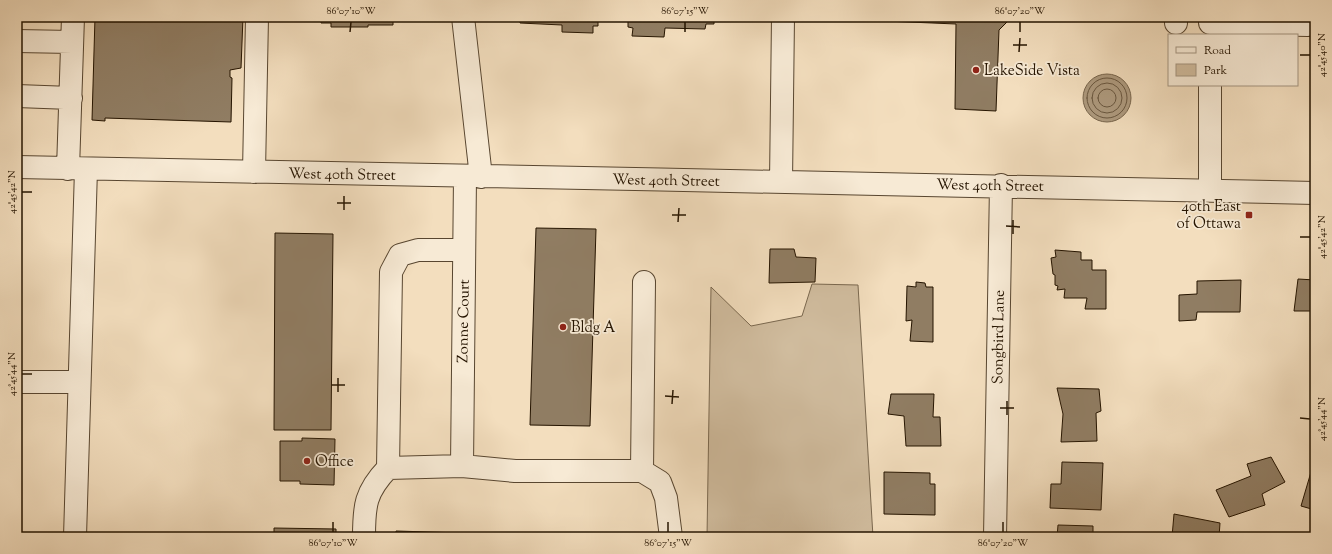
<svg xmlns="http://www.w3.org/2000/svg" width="1332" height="554" viewBox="0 0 1332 554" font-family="'Sorts Mill Goudy',serif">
	<rect width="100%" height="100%" fill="#f3debe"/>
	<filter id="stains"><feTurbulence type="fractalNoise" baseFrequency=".005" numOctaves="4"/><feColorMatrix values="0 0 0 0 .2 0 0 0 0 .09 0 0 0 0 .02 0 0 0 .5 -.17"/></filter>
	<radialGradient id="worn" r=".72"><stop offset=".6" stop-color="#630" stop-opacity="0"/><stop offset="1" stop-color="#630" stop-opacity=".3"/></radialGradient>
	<path fill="#d0bc9e" stroke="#7a684f" d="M812,284L858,285L873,537H707L711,287L751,326L802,316Z"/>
	<path fill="#ad997d" stroke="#77644b" d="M1083 98a24 24 0 1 1 48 0a24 24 0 1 1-48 0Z"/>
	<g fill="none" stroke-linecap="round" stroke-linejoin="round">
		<path stroke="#69563e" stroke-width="1" d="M1087 98a20 20 0 1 1 40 0a20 20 0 1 1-40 0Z
			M1092 98a15 15 0 1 1 30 0a15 15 0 1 1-30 0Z
			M1098 98a9 9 0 1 1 18 0a9 9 0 1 1-18 0Z"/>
	</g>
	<path fill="#907d63" stroke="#251400" d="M95,17H243L241,68L230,70V77L232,78L231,122L105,118V121L92,120Z
		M321,17H393V25H368V27H331V23H321Z
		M512,17H598V26H593V33L562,32V25L520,23V19H512Z
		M628,17H714V24H706L705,29L665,28L664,37L632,36L633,28L628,27Z
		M885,17H1012L999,30L996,111L955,109L956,24L885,21Z
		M536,228L596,229L590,426L530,425Z
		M275,233L333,234L331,430H274Z
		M770,249H794L796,257L816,258L815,282L769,283Z
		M1055,250L1081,252V260H1092V270H1106V309H1085L1087,298H1064L1065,289L1057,290L1058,286L1055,285V275L1053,274L1051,258L1056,257Z
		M1298,279L1315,280V311H1294Z
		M1241,280L1240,312H1197L1196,320L1179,321V295L1197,294V281Z
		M916,282L925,283L926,287H933V342L910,341L912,320L906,321L907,286L916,287Z
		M1057,388L1099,389L1101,411L1096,413L1097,441L1061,442L1063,414Z
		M891,394H934L933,417H940L941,446H906L904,416L888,414Z
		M302,438L335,439L334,485L300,484V481H280V441H302Z
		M1271,457L1285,482L1262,494L1265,505L1229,517L1216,490L1251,476L1247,464Z
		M1062,462L1103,463L1101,510L1050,508L1051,484H1061Z
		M884,472L930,473V484H935V515L884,514Z
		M1311,472L1315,473V510L1301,506Z
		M1174,514L1220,523L1219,537H1172Z
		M1058,525L1093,526V537H1057Z
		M274,528L336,529V537H274Z
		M396,531L593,537H396Z"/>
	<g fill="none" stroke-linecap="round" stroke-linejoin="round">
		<g stroke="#584630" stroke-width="24">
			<path id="minor" d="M463,17L481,177
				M1176,17V23
				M1210,23L1308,25L1307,17
				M17,41L72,42
				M17,96L71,98
				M17,167C450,177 882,182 1315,193
				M68,169L73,17
				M254,172L257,17
				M781,182L783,17
				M1210,190V85
				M17,382H79
				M462,466L465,177
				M388,468L391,272L400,255L418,250H464
				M642,471L644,282
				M75,537L86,169
				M364,537C364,506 365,492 388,468L462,466L515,471H642L660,482L666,498L671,537
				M995,537L1001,185"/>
		</g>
		<use href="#minor" stroke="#f7ead5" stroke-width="22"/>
	</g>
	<path fill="none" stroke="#251400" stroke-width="1.5" d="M350,32L351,22M685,32V22M1020,32V22M1013,45H1027M1019,52L1020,38M1300,55H1310M22,192H32M337,203H351M344,210V196M672,215H686M678,222L679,208M1006,226L1020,227M1013,234V220M1300,237H1310M22,374H32M331,385H345M338,392V378M665,396L679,397M672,404L673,390M1000,408H1014M1007,415V401M1300,418L1310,419M333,532V522M668,532V522M1003,532V522"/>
	<g fill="#8f2418" stroke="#f7ead5" stroke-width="1.5">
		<circle cx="976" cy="70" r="4"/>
		<rect x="1245" y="211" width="8" height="8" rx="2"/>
		<circle cx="563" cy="327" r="4"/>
		<circle cx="307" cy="461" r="4"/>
	</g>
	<g text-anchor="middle" stroke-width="3.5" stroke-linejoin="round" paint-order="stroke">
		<g font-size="15" fill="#251400" stroke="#f7ead5" text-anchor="start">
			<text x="984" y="75">LakeSide Vista</text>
			<text x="1241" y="211" text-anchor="end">40th East<tspan x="1241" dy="17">of Ottawa</tspan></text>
			<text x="571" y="332">Bldg A</text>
			<text x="315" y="466">Office</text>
		</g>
		<g font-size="15" fill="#251400" stroke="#f7ead5">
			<text transform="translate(342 174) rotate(1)" y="5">West 40th Street</text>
			<text transform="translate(666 180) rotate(1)" y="5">West 40th Street</text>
			<text transform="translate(990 185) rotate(1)" y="5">West 40th Street</text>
			<text transform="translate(463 321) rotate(-89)" y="5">Zonne Court</text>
			<text transform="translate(998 337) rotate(-89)" y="5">Songbird Lane</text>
		</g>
	</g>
	<rect width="1332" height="554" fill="none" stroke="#f3debe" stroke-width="44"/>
	<rect x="1168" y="34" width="130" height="52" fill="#f7ead5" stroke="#a39480"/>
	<rect x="1176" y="47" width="20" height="6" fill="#f7ead5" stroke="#a39480"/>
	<text x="1204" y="54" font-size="12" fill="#251400">Road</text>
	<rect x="1176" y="64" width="20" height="12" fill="#d0bc9e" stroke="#a39480"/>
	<text x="1204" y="74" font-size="12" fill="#251400">Park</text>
	<rect x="22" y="22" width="1288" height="510" fill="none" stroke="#251400" stroke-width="1.5"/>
	<g font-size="10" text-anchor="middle" fill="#251400">
		<text x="351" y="14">86°07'10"W</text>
		<text x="685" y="14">86°07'15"W</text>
		<text x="1020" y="14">86°07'20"W</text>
		<text transform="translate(1321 55) rotate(-90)" y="4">42°45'40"N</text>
		<text transform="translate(11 192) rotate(-90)" y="4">42°45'42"N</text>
		<text transform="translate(1321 237) rotate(-90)" y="4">42°45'42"N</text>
		<text transform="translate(11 374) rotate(-90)" y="4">42°45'44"N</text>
		<text transform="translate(1321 419) rotate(-90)" y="4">42°45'44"N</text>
		<text x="333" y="546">86°07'10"W</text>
		<text x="668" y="546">86°07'15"W</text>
		<text x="1003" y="546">86°07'20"W</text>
	</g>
	<rect width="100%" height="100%" filter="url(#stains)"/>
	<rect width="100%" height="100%" fill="url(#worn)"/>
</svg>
